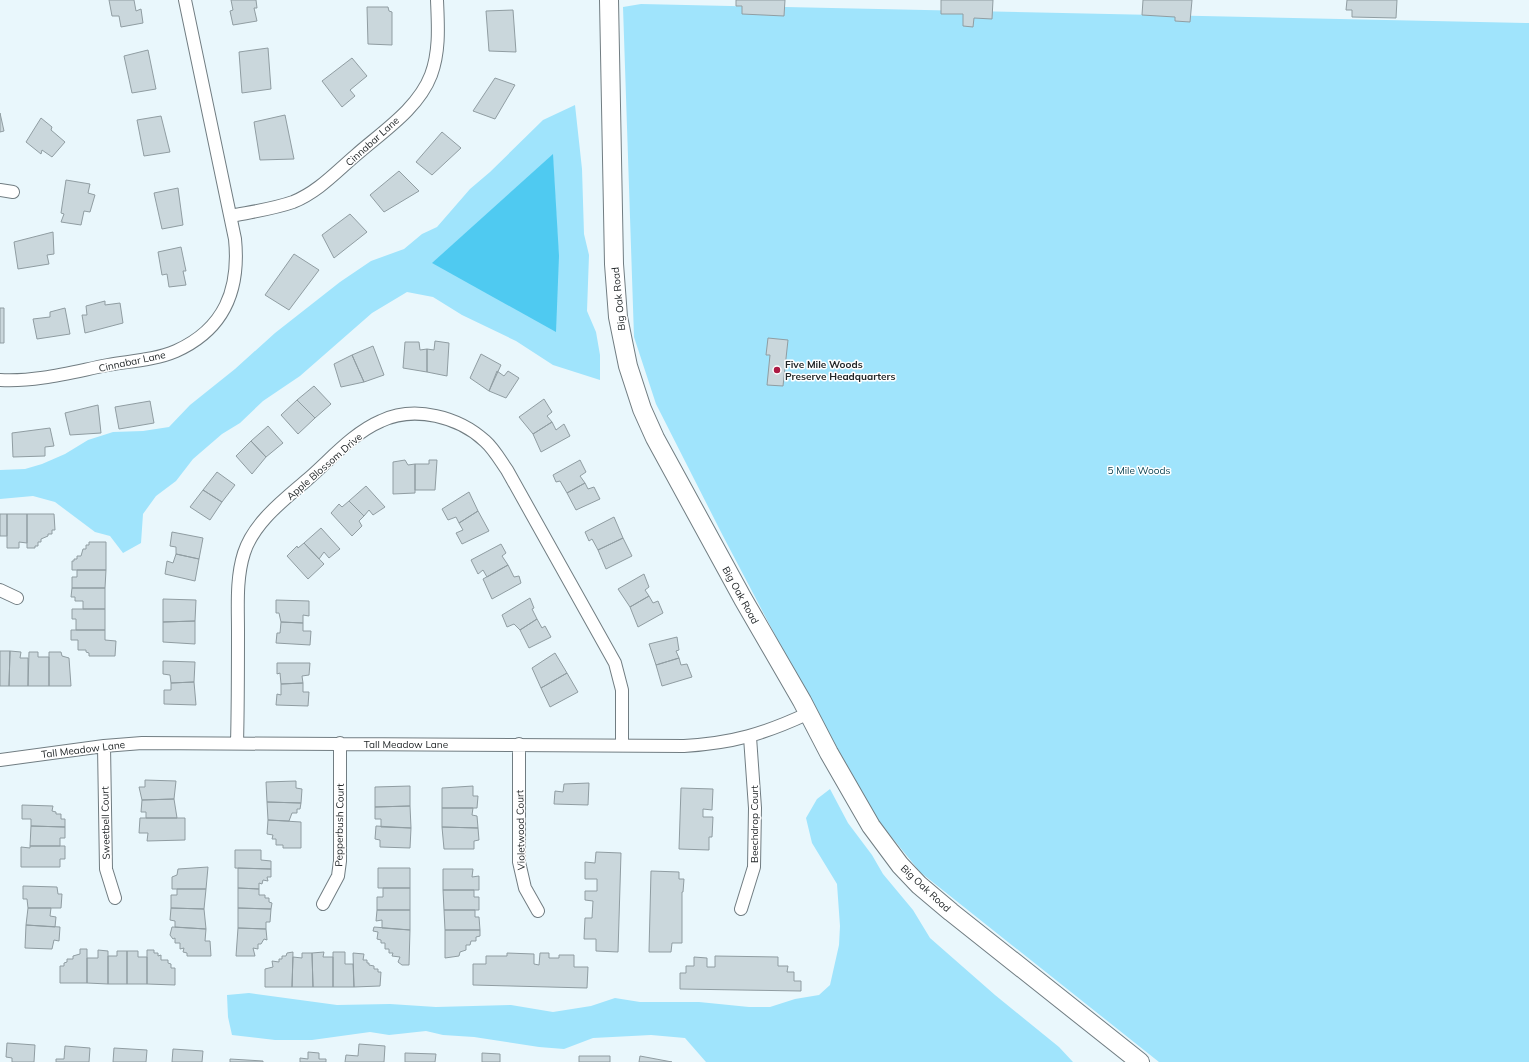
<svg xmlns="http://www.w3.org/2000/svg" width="1529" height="1062" viewBox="0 0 1529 1062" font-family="Mulish,sans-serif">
	<rect width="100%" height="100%" fill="#e9f7fc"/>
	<path fill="#a0e4fc" d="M641,4L1529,23V1062H1159L920,872L877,819L835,749L723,536L656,404L634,337L623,7Z
		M575,105L582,169L584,234L589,255L587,311L596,332L600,355V380L553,365L516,341L462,315L433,297L407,292L372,313L300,376L263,401L240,423L222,434L193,459L176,481L156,496L143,514L141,543L123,553L110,536L95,532L55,502L33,496L0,499V470L25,469L42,464L65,454L88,440L113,432L143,431L169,427L190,405L235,369L275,333L340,282L371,261L404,249L422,234L437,227L470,189L490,172L543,120Z
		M830,789L848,823L872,855L883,874L913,910L930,938L995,995L1059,1047L1073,1062H706L685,1038L651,1035L593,1038L564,1049L539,1047L474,1037L443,1035L426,1031L389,1035L370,1032L312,1040H275L232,1035L228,1017L227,995L249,993L337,1005L390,1004L436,1007L511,1005L553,1012L591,1006L615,998L640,1002H699L749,1007H770L795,999L819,995L830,985L839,945L840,926L837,884L812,843L806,818L817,799Z"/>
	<path fill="#4fcaf1" d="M553,154L559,256L556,332L432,263Z"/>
	<path fill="#cad7dc" stroke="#909da2" d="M109,0H134L136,11L141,9L143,23L121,27L119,16H112Z
		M231,0H256L257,8H254L257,21L233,25L230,11L233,10Z
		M736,0H785L784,16L742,14V6H736Z
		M941,0H993L992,19L974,18L973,27L963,26V14H941Z
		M1143,0H1192L1190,22L1175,21V17L1142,15Z
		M1347,0H1397L1396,18L1352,17V10H1346Z
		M367,7H388L389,11L392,12V45L368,44Z
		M513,10L516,52L489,51L486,11Z
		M268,48L271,89L242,93L239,52Z
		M148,50L156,89L132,93L124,56Z
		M352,58L367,76L350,90L355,96L342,107L322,81Z
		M495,78L515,85L495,119L473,111Z
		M0,113L4,131L0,132Z
		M285,115L294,159L260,160L254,122Z
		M161,116L170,152L144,156L137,120Z
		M41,118L52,127L51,130L65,142L52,157L42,150L41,154L26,142Z
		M442,132L461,148L432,175L416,162Z
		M399,171L419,191L384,212L370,195Z
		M66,180L90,184L88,193L95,195L90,212L84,211L81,225L61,222L64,214L61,213Z
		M178,188L183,225L162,229L154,193Z
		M350,214L367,232L334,258L322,235Z
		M53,232L54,254L47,255L49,264L18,269L14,242Z
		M181,247L186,271H183L186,285L169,287L167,274L162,275L158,252Z
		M294,254L319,270L289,310L265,295Z
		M105,301V305L120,303L123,323L85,333L82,315H87L86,306Z
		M0,308H4V343H0Z
		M65,308L70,334L37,339L33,319L50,317V312Z
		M768,338L788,340L783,386L767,385L770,355H766Z
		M435,341L449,343L447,376L427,372V349L434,350Z
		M405,342H419L420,350L427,349V372L403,368Z
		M373,346L384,375L364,382L352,355Z
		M481,354L501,365L489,391L470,378Z
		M352,355L364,382L341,387L334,364Z
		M497,371L504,376L508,371L519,378L506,398L489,391Z
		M314,386L331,404L315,418L297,400Z
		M544,399L552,412L547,416L552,422L533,434L519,417Z
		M297,400L315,418L298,434L281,415Z
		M150,401L154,423L119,429L115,407Z
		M98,405L101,433L70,435L65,413Z
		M552,422L556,430L564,424L570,436L541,452L533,434Z
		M268,426L283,443L266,457L251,441Z
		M50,428L54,446L45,447V456L13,457L12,433Z
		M251,441L266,457L252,474L236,456Z
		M405,460L408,465L415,464V493L393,494V462Z
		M429,460H437L435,490H415V464H429Z
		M580,460L586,472L580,476L585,483L567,493L560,481L556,482L553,475Z
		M217,472L235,485L222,502L203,490Z
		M585,483L588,489L594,487L600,499L576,510L567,493Z
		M366,486L385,507L373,515L369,510L364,516L349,501Z
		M203,490L222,502L210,520L190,507Z
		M469,492L478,511L459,523L456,517L448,520L442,509Z
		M349,501L364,516L359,521L362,526L352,536L331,513L339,504L342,507Z
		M478,511L489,531L462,544L456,533L463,530L459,523Z
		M0,514H7V536H0Z
		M7,514H27V543L19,542V548H7Z
		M27,514H54L55,530H52V534H48V536L41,539V542H38V546H35V548H27Z
		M614,517L623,538L598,550L592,539L589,541L585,532Z
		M321,528L340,549L329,558L324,552L319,559L304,543Z
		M172,532L203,538L199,559L176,554V547L170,546Z
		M623,538L632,556L606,569L598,550Z
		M89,542H106V570H72V561H74V559H77V556H81L83,549H86V545H89Z
		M304,543L324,564L308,579L287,556L297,546L298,548Z
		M501,544L506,553L502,556L508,565L487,577L483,570L478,574L471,560Z
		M176,554L199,559L195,581L165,574L167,561L173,563Z
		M508,565L514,577L519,576L521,583L492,599L483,579Z
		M77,570H106L105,588H72V577H77Z
		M644,574L649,587L645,590L649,596L630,607L618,589Z
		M72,588H105V609H83V601H75V597H71Z
		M649,596L653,603L658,601L663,613L638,627L630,607Z
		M530,598L534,608L532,609L537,619L520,630L514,624L507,627L502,615Z
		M163,599L196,600L195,621L163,622Z
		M276,600L309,601V616L303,615V623L281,622L279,613H276Z
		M72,609H105V630H76V619H72Z
		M537,619L542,628L545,626L551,637L529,648L520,630Z
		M195,621V644L163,642V622Z
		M281,622L303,623V631H311L310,645L276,643L277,633H280Z
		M71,630H105V640L116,641L115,656H89V653L86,652V650H78V640H71Z
		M677,637L679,650L676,651L679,658L656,665L649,644Z
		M0,651H10L9,686H0Z
		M10,651L21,652L20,658H28V686H9Z
		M29,652H38V657H49V686H28Z
		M49,652H61L62,656L69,658L71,686H49Z
		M555,653L567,673L541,688L532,668Z
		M679,658L681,665L687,664L692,677L662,686L656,665Z
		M163,661L195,662L194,682L171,683L170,675L163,674Z
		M277,663H310L309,675L302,676L303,683L281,684L280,673L277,674Z
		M567,673L578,692L550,707L541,688Z
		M194,682L196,705L164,704V690H171V683Z
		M303,683V692H309L308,706L276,705L277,694L281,695V684Z
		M145,780L176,781L174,799L142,800L139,787H145Z
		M296,781V788L302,789L301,803L267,802L266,782Z
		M589,783L588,805L554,804L555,791L563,792L564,784Z
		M410,786V806L375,807V787Z
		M473,786V796H478L477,808H442V788Z
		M681,788L713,789L712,810L703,809V817H713L712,837H709V850L679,849Z
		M174,799L177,818H146V812H141L142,800Z
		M267,802L301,803L300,809H297V813H292L289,821L268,820Z
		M22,805L53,806L52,811L56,812V814H61V819H65V827L31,826V819H22Z
		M410,806L411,828L381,827V819H375V807Z
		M442,808H473L472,815L477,816L478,828L442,827Z
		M140,818H185V840L147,841L148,833H139Z
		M268,820L301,822V848H283V845H276V839H272L273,835L267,834Z
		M31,826L65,827V838H60V846H30Z
		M376,826L411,828L410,848L380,847V840L375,839Z
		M442,827L478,828L479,840L474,841V849H444Z
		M30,846H65V859H60V867H21V847L30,848Z
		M235,850H261V860L271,861V869L235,868Z
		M596,852L621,853L618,952L596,951V939H584L585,918H592L593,901L585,900V891H597V879H585V862L595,863Z
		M208,867L206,889H172V877L177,875L178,869Z
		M238,868L271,869V877H267L268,881L263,880L262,884L259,883V889L238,888Z
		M378,868H410V888H378Z
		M443,869H473L472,877L479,876V890H443Z
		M651,871L679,872V879H684L683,892H682V943H672L671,952H649Z
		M23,886L57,887L58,894H62L61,908H28L27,899H23Z
		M238,888L259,889V895H265V898H269V902L272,903L271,909L238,908Z
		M383,888H410V910H377V897H383Z
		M177,889H206L204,909L171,908V895H177Z
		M443,890H474V897H479V910H444Z
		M28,908H51L50,916L56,917L55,927L26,925Z
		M171,908L204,909L206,929L175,927V921L170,920Z
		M238,908L271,909L270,922H266V929L238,928Z
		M377,910H410V930L382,928V920L376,921Z
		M444,910H475V917H479L480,930H445Z
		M26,925L60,927L59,941L54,940L52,949L25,948Z
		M172,927L206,929L205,941H210L211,956H187V953L183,952L184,948L180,949V943H175V938L173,939L170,935Z
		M374,927L410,930L409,965H402L398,962L400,957L392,956L393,953H389V949H385V943H381V940L377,939L378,932L373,931Z
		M238,928L266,929L267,940L264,939L261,944H258V949L253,948L255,956H236Z
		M445,930H480V936L476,937V941H471L470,945H466V950L460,952L459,956L445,958Z
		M80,949H87V983H60V966H64V963L67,962V959H73V956L80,954Z
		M98,950L108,951V984L87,983V958H98Z
		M147,950H154V953H158V956L161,955V960H168V963L171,964V968H175V985L147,984Z
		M117,951H127V984H108V956H117Z
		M127,951H138V957H147V984H127Z
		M293,952L292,987H265V969L273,967L272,961L279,962V959H282V956H286L287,953Z
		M324,952L323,957H333V987H313L312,953Z
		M333,952H345V964H353L354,987H333Z
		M302,953H312L313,987H292L293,957L302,958Z
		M353,953L364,954L363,960H367V963H369V965L374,966V969H378V972H381L380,986L354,987Z
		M507,953L534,954V964L539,965L540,953H549V958H559V955H574V967H588L587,988L473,985V964H486V956H507Z
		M715,956L778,957V966H788L787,972H794V981H801V991L680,989V973H686V966H694V957L707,958V967H715Z
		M7,1043L35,1045L34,1062H12V1058L6,1057Z
		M359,1044L385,1046L384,1062H345L346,1055L358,1056Z
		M65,1046L90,1048L89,1062H56V1059H64Z
		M114,1048L147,1050L146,1062H113Z
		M173,1049L203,1051L202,1062H172Z
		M308,1052L319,1053V1059H326V1062H300V1058L308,1059Z
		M405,1053L436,1054L435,1062H405Z
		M482,1053L500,1054V1062H482Z
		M579,1056H610V1062H579Z
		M640,1056L672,1062H639Z
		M230,1059L263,1061V1062H230Z"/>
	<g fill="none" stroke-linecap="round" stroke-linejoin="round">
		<g stroke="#717d82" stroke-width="14">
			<path id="street" d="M0,190L13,192
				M231,216C251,212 273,209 293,202C318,192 336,172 356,155C382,132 418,109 431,75C440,51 438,25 437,0
				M0,380C37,382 72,372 108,365C131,361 155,360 176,351C225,329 240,289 235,239L185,0
				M0,590L17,598
				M237,743C238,706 238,669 238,631C238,606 236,578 244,553C254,522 284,500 308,479C331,459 353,433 381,421C415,405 459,417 485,441C494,449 500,460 507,470L615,663L622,690V745
				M519,744V862L525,888L538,911
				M104,746L106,869L115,898
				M0,760L104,746L142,743L684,746C733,743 764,734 809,713
				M323,904L338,876L340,861V743
				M741,909L754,867L755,808L750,737"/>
		</g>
		<g stroke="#717d82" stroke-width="20">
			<path id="secondary" d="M609,0L614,264L618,317L628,366L642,409L655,438L743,599L802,701L829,753L871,826L900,865L919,885L951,912L1140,1062"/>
		</g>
		<use href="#street" stroke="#fff" stroke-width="12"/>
		<use href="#secondary" stroke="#fff" stroke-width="18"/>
	</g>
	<circle fill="#ad1a43" stroke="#fff" stroke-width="1.5" cx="777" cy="370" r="4"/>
	<g text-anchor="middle" stroke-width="3" stroke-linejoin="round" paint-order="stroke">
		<g font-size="10" fill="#23282a" stroke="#fff">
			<text transform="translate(372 141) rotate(-42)" y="4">Cinnabar Lane</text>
			<text transform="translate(618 299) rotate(-96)" y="4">Big Oak Road</text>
			<text transform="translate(132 361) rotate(-12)" y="4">Cinnabar Lane</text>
			<text transform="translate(324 466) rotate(-41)" y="4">Apple Blossom Drive</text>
			<text transform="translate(741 595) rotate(61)" y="4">Big Oak Road</text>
			<text x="406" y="748">Tall Meadow Lane</text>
			<text transform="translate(83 749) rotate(-7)" y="4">Tall Meadow Lane</text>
			<text transform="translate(105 823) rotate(-91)" y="4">Sweetbell Court</text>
			<text transform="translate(754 824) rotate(-90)" y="4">Beechdrop Court</text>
			<text transform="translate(339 825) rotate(-89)" y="4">Pepperbush Court</text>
			<text transform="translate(520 830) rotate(-91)" y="4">Violetwood Court</text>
			<text transform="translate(926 888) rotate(43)" y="4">Big Oak Road</text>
		</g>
		<g font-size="10" font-weight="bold" fill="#23282a" stroke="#fff" text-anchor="start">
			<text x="785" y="368">Five Mile Woods<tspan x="785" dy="12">Preserve Headquarters</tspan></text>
		</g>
		<g font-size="10" fill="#053e4e" stroke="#fff">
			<text x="1139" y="474">5 Mile Woods</text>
		</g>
	</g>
</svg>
